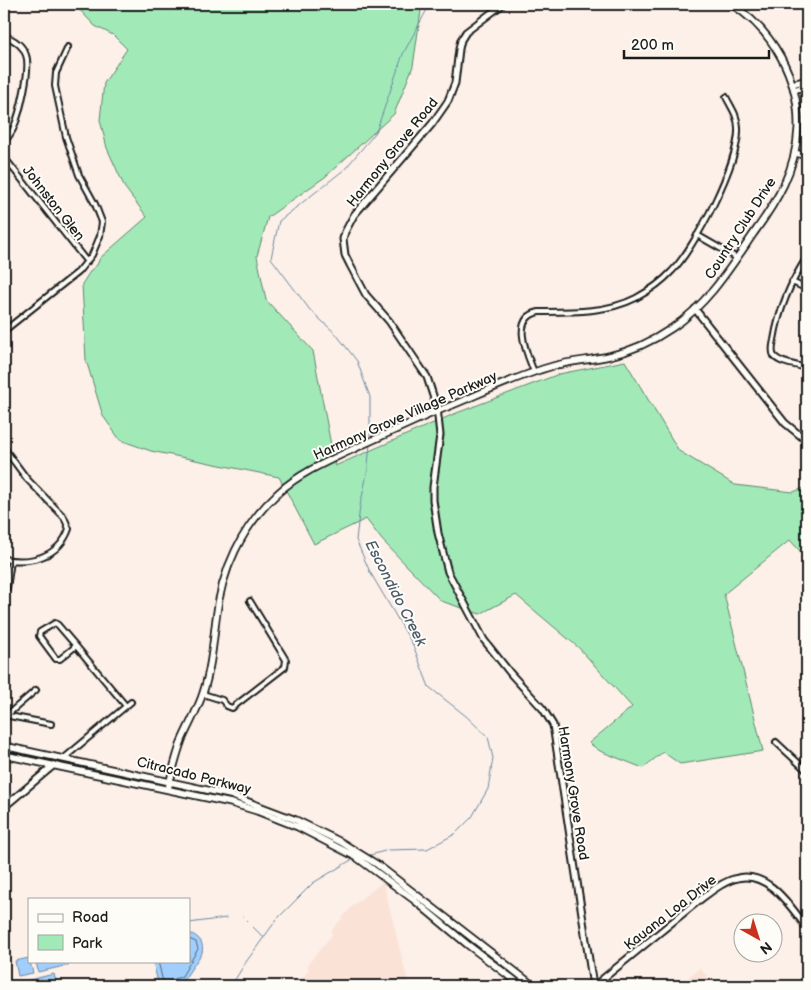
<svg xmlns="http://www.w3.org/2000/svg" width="811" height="990" viewBox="0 0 811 990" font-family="'Balsamiq Sans',sans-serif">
	<rect width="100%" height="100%" fill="#fcf0e8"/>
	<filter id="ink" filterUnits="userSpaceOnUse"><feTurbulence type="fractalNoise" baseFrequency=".02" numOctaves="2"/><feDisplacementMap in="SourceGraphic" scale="10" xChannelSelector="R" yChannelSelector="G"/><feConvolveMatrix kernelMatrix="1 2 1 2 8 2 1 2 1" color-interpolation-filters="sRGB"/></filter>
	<g filter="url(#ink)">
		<path fill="#fbe2d6" d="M383,882L409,986H297L309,969L307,965L332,935L331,931L353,905Z
			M700,968L715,986H678Z"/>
		<path fill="#a1eab8" stroke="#5e836a" d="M74,4H422L413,66L394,114L325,177L268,217L257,256L266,300L313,351L335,466L454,414L559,374L625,361L679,451L735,485L793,492L807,487V559L790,540L724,594L763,751L680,764L663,752L643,768L600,751L589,743L632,707L579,648L516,595L480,614L441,601L382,540L366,519L314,544L279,477L151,451L120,440L103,416L86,360L82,284L91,270L97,265L100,258L147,217L125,188L107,148L100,120L104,83L127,49L113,35L95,26Z"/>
		<path fill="#a1cefc" stroke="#6c87a2" d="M189,934H192C200,938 204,943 202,953L183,981L167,986L160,985L157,979L153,961H189Z
			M29,958L33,973L18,976L15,961Z
			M36,961H68L69,965L38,972Z
			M54,974L57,986H4Z"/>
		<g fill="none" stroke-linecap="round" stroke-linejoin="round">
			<path stroke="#516376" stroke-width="1" d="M158,961L162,978L165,983L182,976L198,949L196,942L189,939"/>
			<path stroke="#6c87a2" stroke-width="1" d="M370,438V397L357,361L336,334L310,310L271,258L279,221L345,169L376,132L403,54L430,4
				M367,856L388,850L427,849L455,834L472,817L488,789L493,758L488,737L466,716L429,687L413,645L370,572L356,540L360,506L367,474L370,444
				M243,917L264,938
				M189,923L226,918
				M231,986L246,962L277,919L313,883L353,859"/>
			<g stroke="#1c1c1c" stroke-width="8">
				<path id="minor" d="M4,36C14,39 22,44 26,55C31,68 20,113 14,127C12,133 7,138 4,143
					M4,157L87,262
					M697,235L737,258
					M807,257C790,283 779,309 774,340C773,345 771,351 774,356C780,364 798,365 807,368
					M792,282L807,289
					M4,331L78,272L92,255L100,236L102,222L95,204L79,175L66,137L55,86L56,73L68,47
					M534,372C527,354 510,318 539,312C570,312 607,313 636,298C649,291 662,282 672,271C695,248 740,160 738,128C738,116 731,107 726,97
					M4,448L27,479L64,517L69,529C59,557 31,564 4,559
					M7,588L11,561
					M55,623L58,625L76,646L60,659H56L39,636L40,632Z
					M76,646L126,706
					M203,694L222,700L227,706L232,708L285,667L286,660L250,601
					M4,715L51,724
					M7,715L36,690
					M776,742L807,771
					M63,759L131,702"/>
			</g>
			<g stroke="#1c1c1c" stroke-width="9">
				<path id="tertiary" d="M503,4L466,32L461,40L459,49L455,83L448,101L432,124L354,215L345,232L343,239L345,255L350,265L366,295L389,321L427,377L437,408L440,435L433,487V500L438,533L448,572L484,640L511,674L543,709L553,725L593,986
					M792,84L807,80
					M794,90L807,86
					M795,153L807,156
					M695,309L785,423L807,441
					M4,807L54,765
					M594,986L697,902C708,894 720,883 734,879C767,868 790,906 807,928"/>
			</g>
			<g stroke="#1c1c1c" stroke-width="9">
				<path id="secondary" d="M4,746L230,795L296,820L341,842L378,865L534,986
					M4,755L231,803L257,811L298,827L356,857L414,900L468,945L522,986
					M168,789C172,773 176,756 182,740C189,724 198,709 203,693C211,669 213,644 216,619C221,571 242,526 278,493C302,471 333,459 362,445C386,434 411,423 435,412C474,397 513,377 553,366C571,361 591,360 609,356C632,351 653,341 672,328C708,304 730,268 754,233C777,201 796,170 798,129C800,79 773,30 731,4"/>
			</g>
			<use href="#minor" stroke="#fdfcf7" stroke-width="4"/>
			<use href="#tertiary" stroke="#fdfcf7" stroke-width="5"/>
			<use href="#secondary" stroke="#fdfcf7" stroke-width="5.5"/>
		</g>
	</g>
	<g text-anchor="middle" stroke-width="4" stroke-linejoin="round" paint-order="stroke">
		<g font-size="14" fill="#1c1c1c" stroke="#fdfcf7">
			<text transform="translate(392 152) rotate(-51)" y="5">Harmony Grove Road</text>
			<text transform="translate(54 203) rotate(52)" y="5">Johnston Glen</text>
			<text transform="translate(740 228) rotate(-57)" y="5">Country Club Drive</text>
			<text transform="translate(405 415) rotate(-24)" y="5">Harmony Grove Village Parkway</text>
			<text transform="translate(194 775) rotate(14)" y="5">Citracado Parkway</text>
			<text transform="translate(574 793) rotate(81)" y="5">Harmony Grove Road</text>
			<text transform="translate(670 912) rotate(-38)" y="5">Kauana Loa Drive</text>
		</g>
		<g font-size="15" font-style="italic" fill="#4b5a6a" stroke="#fdfcf7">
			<text transform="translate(396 593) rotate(63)" y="5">Escondido Creek</text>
		</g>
	</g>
	<rect width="811" height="990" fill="none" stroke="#fdfcf7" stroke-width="20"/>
	<rect x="10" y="10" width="791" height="970" fill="none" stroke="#1c1c1c" stroke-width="2" filter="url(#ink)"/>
	<rect x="28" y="898" width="162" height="65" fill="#fdfcf7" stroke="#a3a29f"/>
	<rect x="38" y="914" width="25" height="8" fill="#fdfcf7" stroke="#a3a29f"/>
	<text x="72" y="922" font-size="15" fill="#1c1c1c">Road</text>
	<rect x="38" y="935" width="25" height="15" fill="#a1eab8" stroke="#a3a29f"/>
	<text x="72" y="948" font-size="15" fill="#1c1c1c">Park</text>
	<g transform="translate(758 938) rotate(141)"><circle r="24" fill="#fdfcf7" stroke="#a3a29f"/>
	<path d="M0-4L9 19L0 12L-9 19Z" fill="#c8321e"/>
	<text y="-8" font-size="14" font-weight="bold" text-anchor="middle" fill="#1c1c1c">N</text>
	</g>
	<path d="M624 50v8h145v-8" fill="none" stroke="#1c1c1c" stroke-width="2.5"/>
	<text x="631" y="50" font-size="15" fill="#1c1c1c" stroke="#fdfcf7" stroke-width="4" paint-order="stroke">200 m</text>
</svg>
